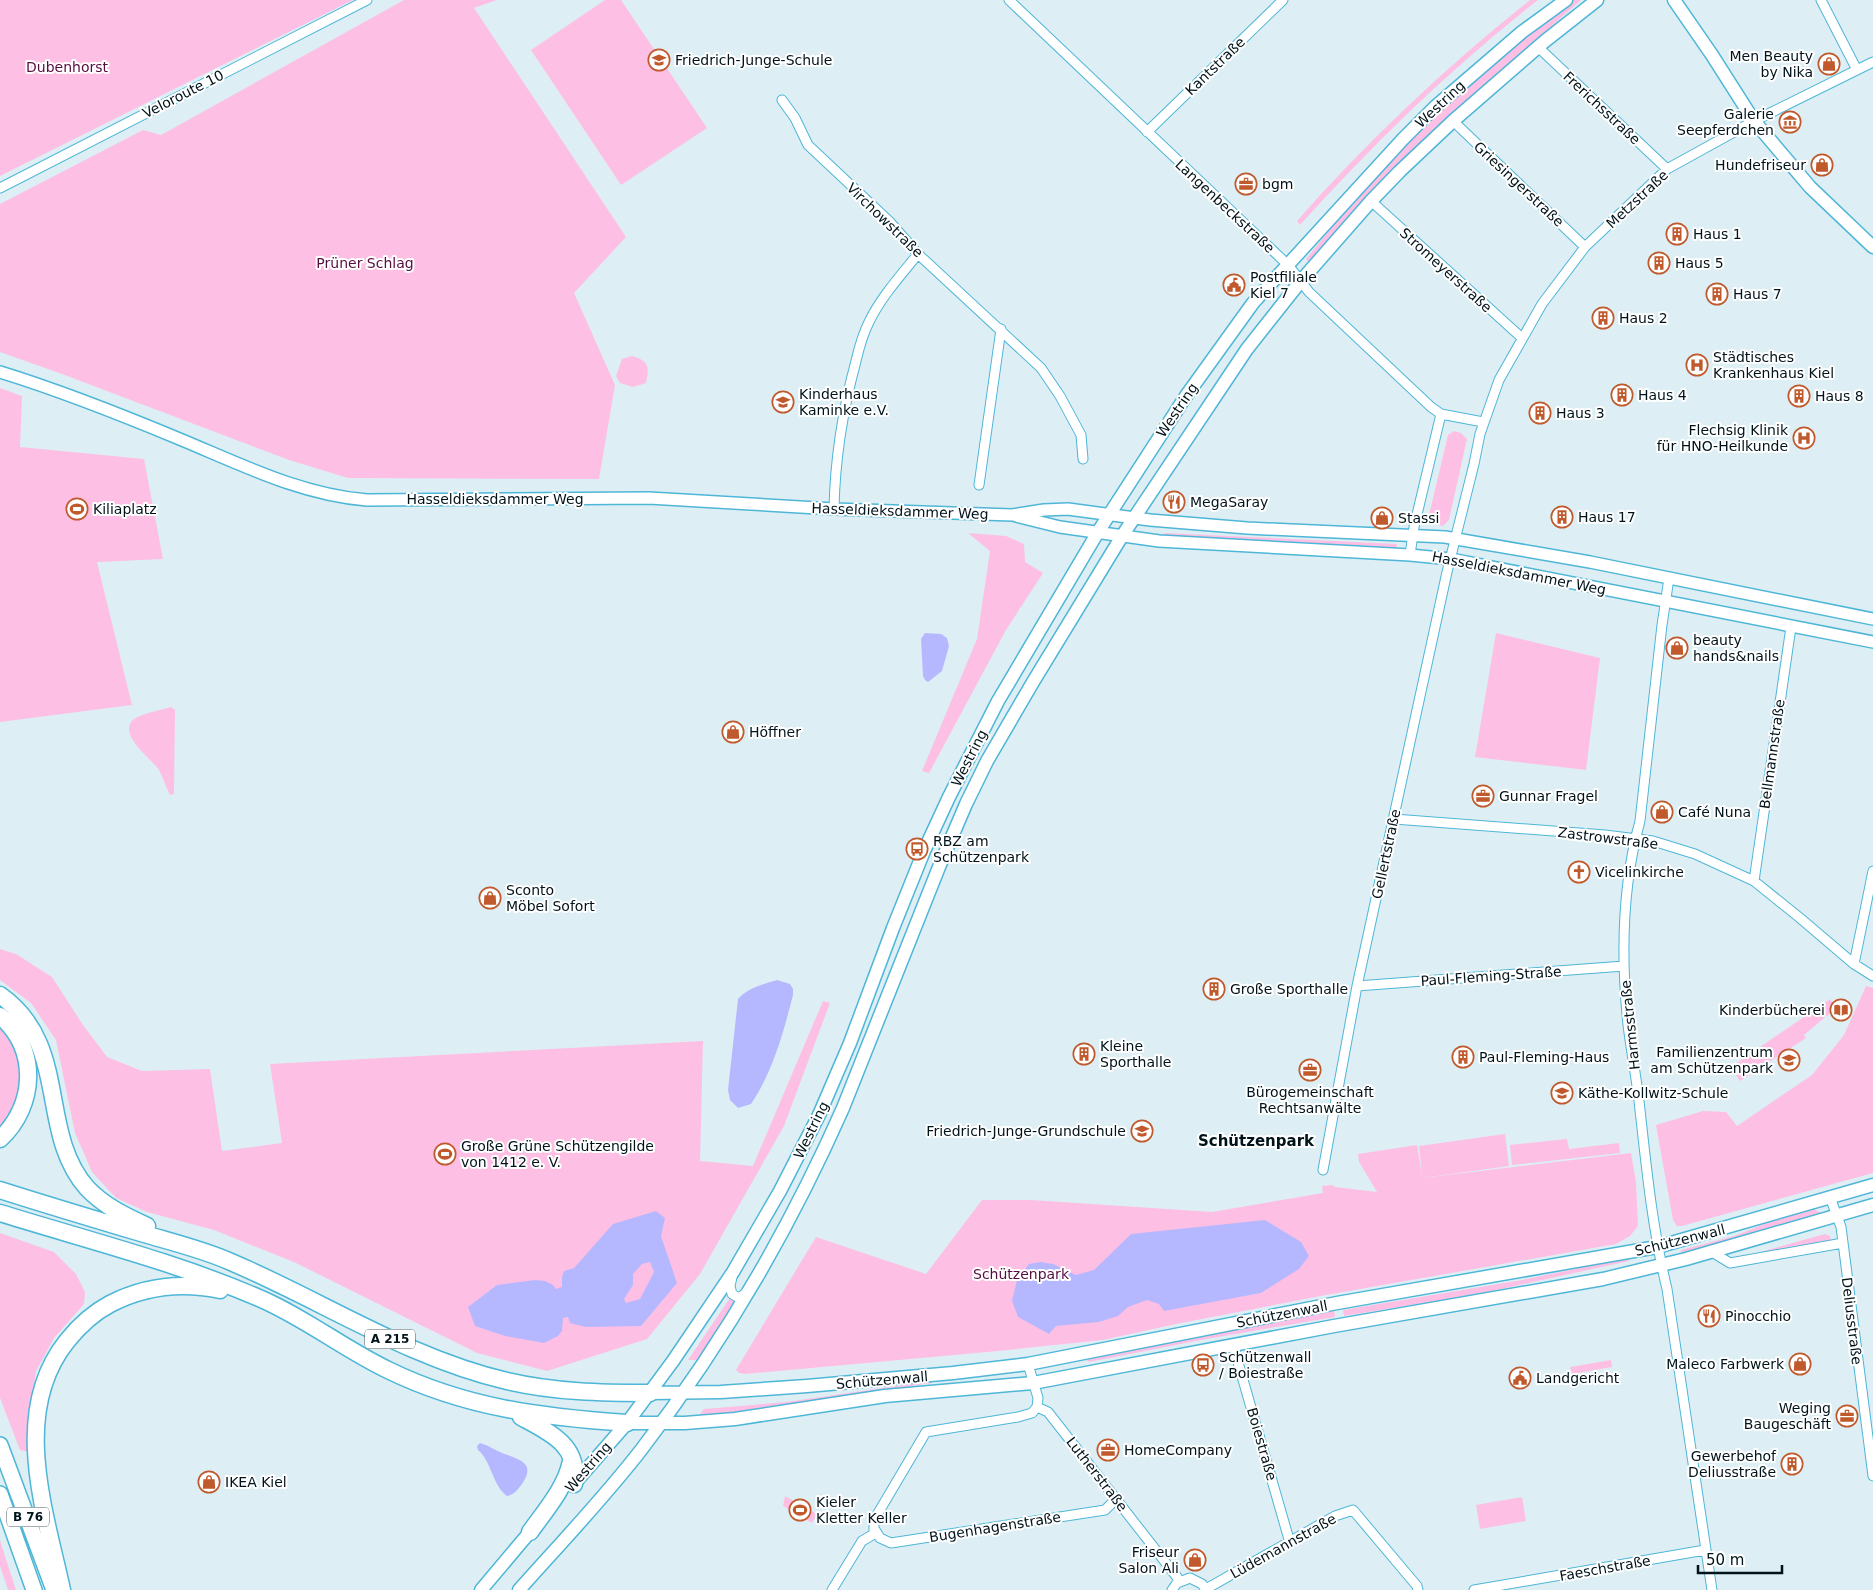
<svg xmlns="http://www.w3.org/2000/svg" width="1873" height="1590" viewBox="0 0 1873 1590" font-family="'DejaVu Sans',sans-serif">
	<rect width="100%" height="100%" fill="#ddeff5"/>
	<path fill="#febfe4" d="M0,0H353L0,176Z
		M404,0H497L474,8L626,237L574,293L615,385L599,479L348,478L289,460L62,374L0,352V204L143,130L161,135Z
		M605,0H621L707,128L621,185L531,50Z
		M1530,0H1538C1452,67 1373,144 1300,225L1297,221C1367,141 1446,67 1530,0Z
		M1572,0H1581C1487,84 1390,166 1309,263L1306,259L1336,222L1351,200L1438,112L1537,26Z
		M632,356C650,361 649,367 646,383L633,387L620,383L616,376L622,359Z
		M0,388L22,396L20,447L144,459L163,559L97,562L132,705L0,722Z
		M1454,431L1461,433L1467,439L1449,520L1443,526L1433,524L1429,515L1448,435Z
		M968,533L1006,536L1024,544L1025,562L1043,573L1006,630L929,773L922,771L977,639L990,551Z
		M1165,533L1397,544L1396,550H1393L1388,547L1163,536Z
		M1496,633L1600,658L1586,770L1475,757Z
		M171,707L175,710L174,794L170,795C166,787 163,778 159,770C152,759 116,734 134,719C141,714 161,710 171,707Z
		M0,949L16,954L52,977L83,1025L107,1057L142,1071L210,1069L222,1151L282,1143L270,1064L703,1041L700,1161L753,1166L823,1001L830,1003L784,1126L700,1274L647,1339L547,1371L477,1353L296,1263L214,1230L147,1212L116,1198L92,1172L75,1133L56,1040L31,1003L0,980Z
		M1866,986L1873,988V1173L1682,1226H1677L1673,1220L1656,1125L1703,1111L1726,1112L1737,1126L1812,1075L1844,1035Z
		M1830,999L1836,1008L1804,1035L1806,1038L1740,1081L1731,1067Z
		M0,1023L14,1039L23,1067L21,1098L0,1130Z
		M1505,1134L1509,1166L1422,1178L1631,1153L1636,1182L1638,1226L1630,1236L1616,1244L1326,1295L1176,1324L1103,1340L998,1351L745,1374L739,1373L736,1370L816,1237L926,1274L982,1200H1031L1212,1212L1323,1193L1322,1186L1332,1185L1335,1187L1377,1192L1359,1162L1358,1154L1417,1145L1422,1175L1419,1146Z
		M1567,1139L1569,1149L1619,1143L1620,1153L1512,1165L1510,1145Z
		M1812,1208L1823,1214L1698,1250L1681,1253V1250L1734,1236L1787,1215Z
		M0,1233L54,1252L76,1274L85,1292L84,1304L54,1338L36,1371L28,1426L29,1452L20,1450L0,1398Z
		M1825,1234L1830,1236L1831,1241L1739,1258Z
		M1628,1258L1629,1261L1478,1294L1344,1316L1343,1310L1522,1280Z
		M730,1298L736,1303L698,1360H688Z
		M1334,1311L1335,1317L1206,1339L1089,1362L1086,1360L1238,1328Z
		M1611,1360L1612,1367L1572,1374L1570,1367Z
		M931,1381L932,1383L713,1415L700,1414L704,1409L786,1402Z
		M785,1496L817,1514L812,1523L783,1506Z
		M1522,1497L1526,1521L1480,1529L1476,1505Z
		M0,1540L2,1547L16,1590H8L0,1566Z"/>
	<path fill="#b6b8ff" fill-rule="evenodd" d="M925,633L941,634L947,638L949,646L942,671L928,682L925,680L923,676L921,639Z
		M777,980L790,984L793,989V995C783,1034 773,1071 751,1104L738,1108L730,1100L728,1090L738,999C749,987 761,985 777,980Z
		M656,1211L665,1218L661,1236L677,1283L641,1326L586,1327L570,1323L568,1317L563,1318L562,1331L558,1336L544,1343L505,1336L475,1326L468,1307L497,1285L535,1280L545,1281L553,1285L556,1289L562,1287V1277L564,1271L574,1268L613,1224ZM650,1262L654,1272L640,1299L626,1303L624,1299L633,1285V1274L642,1264Z
		M1265,1220L1301,1242L1309,1256L1299,1269L1261,1293L1164,1311L1159,1304L1147,1300L1128,1307L1118,1316L1099,1322L1056,1326L1049,1334L1018,1317L1012,1301L1017,1280L1029,1264L1040,1262L1053,1264L1076,1275L1094,1270L1131,1234Z
		M480,1443C488,1445 495,1450 502,1453C518,1459 537,1462 522,1484C518,1489 514,1495 507,1496C492,1485 492,1462 478,1450L477,1446Z"/>
	<g fill="none" stroke-linecap="round" stroke-linejoin="round">
		<g stroke="#4eb6d7" stroke-width="11">
			<path id="minor" d="M1009,0L1288,265L1309,292L1431,407L1441,414L1483,422
				M1821,0L1857,70
				M1538,47L1667,169
				M782,100L795,118L808,145L889,221L918,254L1041,368L1060,396L1081,435L1083,459
				M1453,121L1585,247
				M1147,132L1283,0
				M0,188L367,0
				M1371,201L1522,338
				M979,485L1001,329
				M834,509C835,459 843,409 856,361C859,348 863,334 869,322C881,297 901,275 918,254
				M1410,555L1414,527L1441,414
				M1669,578L1662,625L1640,821C1622,886 1621,958 1628,1025C1631,1050 1636,1075 1639,1101C1646,1164 1652,1227 1667,1289L1712,1590
				M1394,819L1605,835L1653,841L1695,854L1754,881L1800,918L1854,964L1873,976
				M1754,881L1791,627
				M1854,964L1873,871
				M1357,986L1624,966
				M1323,1170L1357,986L1447,572L1474,464L1480,434L1499,380L1542,304L1585,247L1667,169L1754,121L1873,62
				M1830,1197L1841,1227L1873,1476
				M1712,1252L1730,1263L1843,1243
				M732,1277L730,1286L732,1294L739,1298L746,1293
				M1233,1345L1290,1543
				M1028,1364L1038,1398L1037,1407
				M1037,1407L1048,1412L1180,1581
				M875,1530L880,1538L891,1543L1105,1510L1116,1499
				M1206,1589L1335,1516L1353,1510L1417,1586L1418,1590
				M832,1590L862,1541L874,1534V1520L926,1432L1018,1417L1032,1413L1037,1407
				M1172,1590L1177,1583L1190,1578L1202,1584L1206,1590
				M1474,1590L1705,1550"/>
		</g>
		<g stroke="#4eb6d7" stroke-width="14">
			<path id="tertiary" d="M0,372C62,391 122,415 182,440C242,465 302,495 367,500L649,498L834,509L1012,515L1044,510L1068,509L1150,520L1247,528L1445,537L1590,562L1873,619
				M1016,516L1060,527L1159,541L1410,555L1451,559L1873,642"/>
		</g>
		<g stroke="#4eb6d7" stroke-width="15">
			<path id="secondary" d="M1674,0L1712,55L1754,121L1810,187L1873,247
				M650,1393L721,1392L807,1386L953,1373L1028,1364L1337,1303L1657,1247L1873,1185
				M627,1423H685L735,1419L885,1396L1033,1383L1334,1326L1603,1279L1686,1259L1873,1205
				M573,1485L627,1423L673,1361L733,1272L780,1191L819,1115L850,1043L893,928L924,851L949,797L998,701L1098,532L1186,396L1253,303L1403,139L1435,107L1522,32L1566,0
				M481,1590L535,1526
				M519,1590C560,1544 603,1499 641,1450C722,1345 789,1230 843,1108L939,867L966,804L987,761L1033,682L1122,536L1247,349L1300,282L1371,201L1400,171L1453,121L1545,41L1597,0"/>
		</g>
		<g stroke="#4eb6d7" stroke-width="18">
			<path id="trunk" d="M0,1445L54,1590
				M0,1494L34,1590"/>
		</g>
		<g stroke="#4eb6d7" stroke-width="19">
			<path id="motorway" d="M0,995C71,1045 37,1131 87,1188C104,1206 125,1216 147,1226
				M0,1016C39,1048 36,1106 0,1139
				M0,1190C47,1205 94,1219 141,1233C171,1242 202,1249 231,1262C323,1301 408,1358 507,1381C554,1392 602,1393 650,1393
				M0,1213C87,1240 176,1262 259,1298C304,1317 344,1349 388,1370C466,1408 541,1417 627,1423
				M521,1417C549,1432 580,1445 574,1484
				M530,1532C545,1511 566,1487 571,1461
				M62,1590C45,1511 10,1412 67,1341C79,1326 93,1313 110,1304C145,1286 182,1282 220,1290"/>
		</g>
		<use href="#minor" stroke="#fff" stroke-width="9"/>
		<use href="#tertiary" stroke="#fff" stroke-width="11"/>
		<use href="#secondary" stroke="#fff" stroke-width="12"/>
		<use href="#trunk" stroke="#fff" stroke-width="15"/>
		<use href="#motorway" stroke="#fff" stroke-width="16"/>
	</g>
	<defs>
		<g id="school-ring" transform="scale(1.125)"><circle r="9.5" fill="#fff" stroke="#c05a2d" stroke-width="1.5"/><path d="M0-5L7-2L0 1L-7-2ZM-4 1L0 2.5L4 1V4Q0 6-4 4Z" fill="#c05a2d"/></g>
		<g id="shop-ring" transform="scale(1.125)"><circle r="9.5" fill="#fff" stroke="#c05a2d" stroke-width="1.5"/><path d="M-5-2.5h2.3a2.7 3.5 0 0 1 5.4 0H5L5.5 6h-11ZM-1.5-2.5h3a1.5 2.3 0 0 0-3 0Z" fill="#c05a2d"/></g>
		<g id="museum-ring" transform="scale(1.125)"><circle r="9.5" fill="#fff" stroke="#c05a2d" stroke-width="1.5"/><path d="M0-6L6-3V-2H-6V-3ZM-5-1h2V3h-2ZM-1-1h2V3h-2ZM3-1h2V3H3ZM-6 4H6V6H-6Z" fill="#c05a2d"/></g>
		<g id="office-ring" transform="scale(1.125)"><circle r="9.5" fill="#fff" stroke="#c05a2d" stroke-width="1.5"/><path d="M-6-3h4V-5.5h4V-3h4V5H-6ZM-1-4.5V-3h2v-1.5ZM-6 0V1H6V0Z" fill="#c05a2d"/></g>
		<g id="building-ring" transform="scale(1.125)"><circle r="9.5" fill="#fff" stroke="#c05a2d" stroke-width="1.5"/><path d="M-4-6H4V6H1V3H-1V6H-4ZM-2.5-4.3h1.7v1.8h-1.7ZM.8-4.3h1.7v1.8H.8ZM-2.5-1h1.7V.8h-1.7ZM.8-1h1.7V.8H.8Z" fill="#c05a2d"/></g>
		<g id="civic-ring" transform="scale(1.125)"><circle r="9.5" fill="#fff" stroke="#c05a2d" stroke-width="1.5"/><path d="M-.6-6.5H3V-4.5H.6V-3L4-1V1h2V6H-6V1h2V-1L-.6-3ZM-1.2 2.5V6h2.4V2.5Z" fill="#c05a2d"/></g>
		<g id="hospital-ring" transform="scale(1.125)"><circle r="9.5" fill="#fff" stroke="#c05a2d" stroke-width="1.5"/><path d="M-5-5h3v3.5h4V-5h3V5h-3V1.5h-4V5h-3Z" fill="#c05a2d"/></g>
		<g id="restaurant-ring" transform="scale(1.125)"><circle r="9.5" fill="#fff" stroke="#c05a2d" stroke-width="1.5"/><path d="M-5-6h1v4h1v-4h1v4h1v-4h1v5L-1.5 .5V6h-2V.5L-5-1ZM5-6V6H3V1.5H1.5Q1.5-4 5-6Z" fill="#c05a2d"/></g>
		<g id="stadium-ring" transform="scale(1.125)"><circle r="9.5" fill="#fff" stroke="#c05a2d" stroke-width="1.5"/><path d="M0-5a6.5 5 0 1 0 0 10a6.5 5 0 1 0 0-10ZM-3.5-1.8h7v3.6h-7Z" fill="#c05a2d"/></g>
		<g id="bus-ring" transform="scale(1.125)"><circle r="9.5" fill="#fff" stroke="#c05a2d" stroke-width="1.5"/><path d="M-5-6H5V4H4V6H2V4H-2V6H-4V4H-5ZM-3.5-4V0h7V-4ZM-3.5 1.2v1.5H-2V1.2ZM2 1.2v1.5H3.5V1.2Z" fill="#c05a2d"/></g>
		<g id="church-ring" transform="scale(1.125)"><circle r="9.5" fill="#fff" stroke="#c05a2d" stroke-width="1.5"/><path d="M-1.2-6h2.4v3.5h3.3v2.4h-3.3V6h-2.4V-.1h-3.3v-2.4h3.3Z" fill="#c05a2d"/></g>
		<g id="library-ring" transform="scale(1.125)"><circle r="9.5" fill="#fff" stroke="#c05a2d" stroke-width="1.5"/><path d="M-6-4Q-3-5.5-.7-3.5V5Q-3 3-6 4ZM6-4Q3-5.5 .7-3.5V5Q3 3 6 4Z" fill="#c05a2d"/></g>
	</defs>
	<g fill-rule="evenodd">
		<use href="#school-ring" x="659" y="60"/>
		<use href="#shop-ring" x="1829" y="64"/>
		<use href="#museum-ring" x="1790" y="122"/>
		<use href="#shop-ring" x="1822" y="165"/>
		<use href="#office-ring" x="1246" y="184"/>
		<use href="#building-ring" x="1677" y="234"/>
		<use href="#building-ring" x="1659" y="263"/>
		<use href="#civic-ring" x="1234" y="285"/>
		<use href="#building-ring" x="1717" y="294"/>
		<use href="#building-ring" x="1603" y="318"/>
		<use href="#hospital-ring" x="1697" y="365"/>
		<use href="#building-ring" x="1622" y="395"/>
		<use href="#building-ring" x="1799" y="396"/>
		<use href="#school-ring" x="783" y="402"/>
		<use href="#building-ring" x="1540" y="413"/>
		<use href="#hospital-ring" x="1804" y="438"/>
		<use href="#restaurant-ring" x="1174" y="502"/>
		<use href="#stadium-ring" x="77" y="509"/>
		<use href="#building-ring" x="1562" y="517"/>
		<use href="#shop-ring" x="1382" y="518"/>
		<use href="#shop-ring" x="1677" y="648"/>
		<use href="#shop-ring" x="733" y="732"/>
		<use href="#office-ring" x="1483" y="796"/>
		<use href="#shop-ring" x="1662" y="812"/>
		<use href="#bus-ring" x="917" y="849"/>
		<use href="#church-ring" x="1579" y="872"/>
		<use href="#shop-ring" x="490" y="898"/>
		<use href="#building-ring" x="1214" y="989"/>
		<use href="#library-ring" x="1841" y="1010"/>
		<use href="#building-ring" x="1084" y="1054"/>
		<use href="#building-ring" x="1463" y="1057"/>
		<use href="#school-ring" x="1789" y="1060"/>
		<use href="#office-ring" x="1310" y="1070"/>
		<use href="#school-ring" x="1562" y="1093"/>
		<use href="#school-ring" x="1142" y="1131"/>
		<use href="#stadium-ring" x="445" y="1154"/>
		<use href="#restaurant-ring" x="1709" y="1316"/>
		<use href="#shop-ring" x="1800" y="1364"/>
		<use href="#bus-ring" x="1203" y="1365"/>
		<use href="#civic-ring" x="1520" y="1378"/>
		<use href="#office-ring" x="1847" y="1416"/>
		<use href="#office-ring" x="1108" y="1450"/>
		<use href="#building-ring" x="1792" y="1464"/>
		<use href="#shop-ring" x="209" y="1482"/>
		<use href="#stadium-ring" x="800" y="1510"/>
		<use href="#shop-ring" x="1195" y="1560"/>
	</g>
	<g text-anchor="middle" stroke-width="4" stroke-linejoin="round" paint-order="stroke">
		<g fill="#fff" stroke="#4c5a5f" stroke-width="1">
			<rect x="365" y="1329.5" width="50" height="19" rx="4"/>
			<rect x="7" y="1507.5" width="42" height="19" rx="4"/>
		</g>
		<g font-size="12" font-weight="bold" fill="#00131a">
			<text x="390" y="1343">A 215</text>
			<text x="28" y="1521">B 76</text>
		</g>
		<g font-size="14" fill="#00131a" stroke="#fff" text-anchor="start">
			<text x="1813" y="61" text-anchor="end">Men Beauty<tspan x="1813" dy="16">by Nika</tspan></text>
			<text x="675" y="65">Friedrich-Junge-Schule</text>
			<text x="1774" y="119" text-anchor="end">Galerie<tspan x="1774" dy="16">Seepferdchen</tspan></text>
			<text x="1806" y="170" text-anchor="end">Hundefriseur</text>
			<text x="1262" y="189">bgm</text>
			<text x="1693" y="239">Haus 1</text>
			<text x="1675" y="268">Haus 5</text>
			<text x="1250" y="282">Postfiliale<tspan x="1250" dy="16">Kiel 7</tspan></text>
			<text x="1733" y="299">Haus 7</text>
			<text x="1619" y="323">Haus 2</text>
			<text x="1713" y="362">Städtisches<tspan x="1713" dy="16">Krankenhaus Kiel</tspan></text>
			<text x="799" y="399">Kinderhaus<tspan x="799" dy="16">Kaminke e.V.</tspan></text>
			<text x="1638" y="400">Haus 4</text>
			<text x="1815" y="401">Haus 8</text>
			<text x="1556" y="418">Haus 3</text>
			<text x="1788" y="435" text-anchor="end">Flechsig Klinik<tspan x="1788" dy="16">für HNO-Heilkunde</tspan></text>
			<text x="1190" y="507">MegaSaray</text>
			<text x="93" y="514">Kiliaplatz</text>
			<text x="1578" y="522">Haus 17</text>
			<text x="1398" y="523">Stassi</text>
			<text x="1693" y="645">beauty<tspan x="1693" dy="16">hands&amp;nails</tspan></text>
			<text x="749" y="737">Höffner</text>
			<text x="1499" y="801">Gunnar Fragel</text>
			<text x="1678" y="817">Café Nuna</text>
			<text x="933" y="846">RBZ am<tspan x="933" dy="16">Schützenpark</tspan></text>
			<text x="1595" y="877">Vicelinkirche</text>
			<text x="506" y="895">Sconto<tspan x="506" dy="16">Möbel Sofort</tspan></text>
			<text x="1230" y="994">Große Sporthalle</text>
			<text x="1825" y="1015" text-anchor="end">Kinderbücherei</text>
			<text x="1100" y="1051">Kleine<tspan x="1100" dy="16">Sporthalle</tspan></text>
			<text x="1773" y="1057" text-anchor="end">Familienzentrum<tspan x="1773" dy="16">am Schützenpark</tspan></text>
			<text x="1479" y="1062">Paul-Fleming-Haus</text>
			<text x="1310" y="1097" text-anchor="middle">Bürogemeinschaft<tspan x="1310" dy="16">Rechtsanwälte</tspan></text>
			<text x="1578" y="1098">Käthe-Kollwitz-Schule</text>
			<text x="1126" y="1136" text-anchor="end">Friedrich-Junge-Grundschule</text>
			<text x="461" y="1151">Große Grüne Schützengilde<tspan x="461" dy="16">von 1412 e. V.</tspan></text>
			<text x="1725" y="1321">Pinocchio</text>
			<text x="1219" y="1362">Schützenwall<tspan x="1219" dy="16">/ Boiestraße</tspan></text>
			<text x="1784" y="1369" text-anchor="end">Maleco Farbwerk</text>
			<text x="1536" y="1383">Landgericht</text>
			<text x="1831" y="1413" text-anchor="end">Weging<tspan x="1831" dy="16">Baugeschäft</tspan></text>
			<text x="1124" y="1455">HomeCompany</text>
			<text x="1776" y="1461" text-anchor="end">Gewerbehof<tspan x="1776" dy="16">Deliusstraße</tspan></text>
			<text x="225" y="1487">IKEA Kiel</text>
			<text x="816" y="1507">Kieler<tspan x="816" dy="16">Kletter Keller</tspan></text>
			<text x="1179" y="1557" text-anchor="end">Friseur<tspan x="1179" dy="16">Salon Ali</tspan></text>
		</g>
		<g font-size="14" fill="#00131a" stroke="#fff">
			<text transform="translate(1215 66) rotate(-44)" y="5">Kantstraße</text>
			<text transform="translate(183 94) rotate(-27)" y="5">Veloroute 10</text>
			<text transform="translate(1440 104) rotate(-43)" y="5">Westring</text>
			<text transform="translate(1602 108) rotate(43)" y="5">Frerichsstraße</text>
			<text transform="translate(1519 184) rotate(43)" y="5">Griesingerstraße</text>
			<text transform="translate(1637 199) rotate(-43)" y="5">Metzstraße</text>
			<text transform="translate(1225 206) rotate(43)" y="5">Langenbeckstraße</text>
			<text transform="translate(885 220) rotate(44)" y="5">Virchowstraße</text>
			<text transform="translate(1446 270) rotate(42)" y="5">Stromeyerstraße</text>
			<text transform="translate(1177 410) rotate(-56)" y="5">Westring</text>
			<text x="495" y="504">Hasseldieksdammer Weg</text>
			<text transform="translate(900 511) rotate(2)" y="5">Hasseldieksdammer Weg</text>
			<text transform="translate(1519 573) rotate(11)" y="5">Hasseldieksdammer Weg</text>
			<text transform="translate(1772 754) rotate(-82)" y="5">Bellmannstraße</text>
			<text transform="translate(969 758) rotate(-63)" y="5">Westring</text>
			<text transform="translate(1608 838) rotate(7)" y="5">Zastrowstraße</text>
			<text transform="translate(1386 854) rotate(-78)" y="5">Gellertstraße</text>
			<text transform="translate(1491 976) rotate(-4)" y="5">Paul-Fleming-Straße</text>
			<text transform="translate(1630 1025) rotate(-96)" y="5">Harmsstraße</text>
			<text transform="translate(811 1130) rotate(-64)" y="5">Westring</text>
			<text transform="translate(1680 1240) rotate(-14)" y="5">Schützenwall</text>
			<text transform="translate(1282 1314) rotate(-11)" y="5">Schützenwall</text>
			<text transform="translate(1852 1321) rotate(83)" y="5">Deliusstraße</text>
			<text transform="translate(882 1380) rotate(-5)" y="5">Schützenwall</text>
			<text transform="translate(1262 1444) rotate(74)" y="5">Boiestraße</text>
			<text transform="translate(588 1467) rotate(-49)" y="5">Westring</text>
			<text transform="translate(1097 1474) rotate(52)" y="5">Lutherstraße</text>
			<text transform="translate(995 1527) rotate(-9)" y="5">Bugenhagenstraße</text>
			<text transform="translate(1283 1546) rotate(-29)" y="5">Lüdemannstraße</text>
			<text transform="translate(1605 1568) rotate(-10)" y="5">Faeschstraße</text>
		</g>
		<g font-size="14" fill="#550d40" stroke="#fff">
			<text x="67" y="72">Dubenhorst</text>
			<text x="365" y="268">Prüner Schlag</text>
			<text x="1021" y="1279">Schützenpark</text>
		</g>
		<g font-size="15" font-weight="bold" fill="#00131a" stroke="#fff">
			<text x="1256" y="1146">Schützenpark</text>
		</g>
	</g>
	<path d="M1698 1565v8h84v-8" fill="none" stroke="#00131a" stroke-width="2.5"/>
	<text x="1706" y="1565" font-size="15" fill="#00131a" stroke="#ffffff" stroke-width="4" paint-order="stroke">50 m</text>
</svg>
